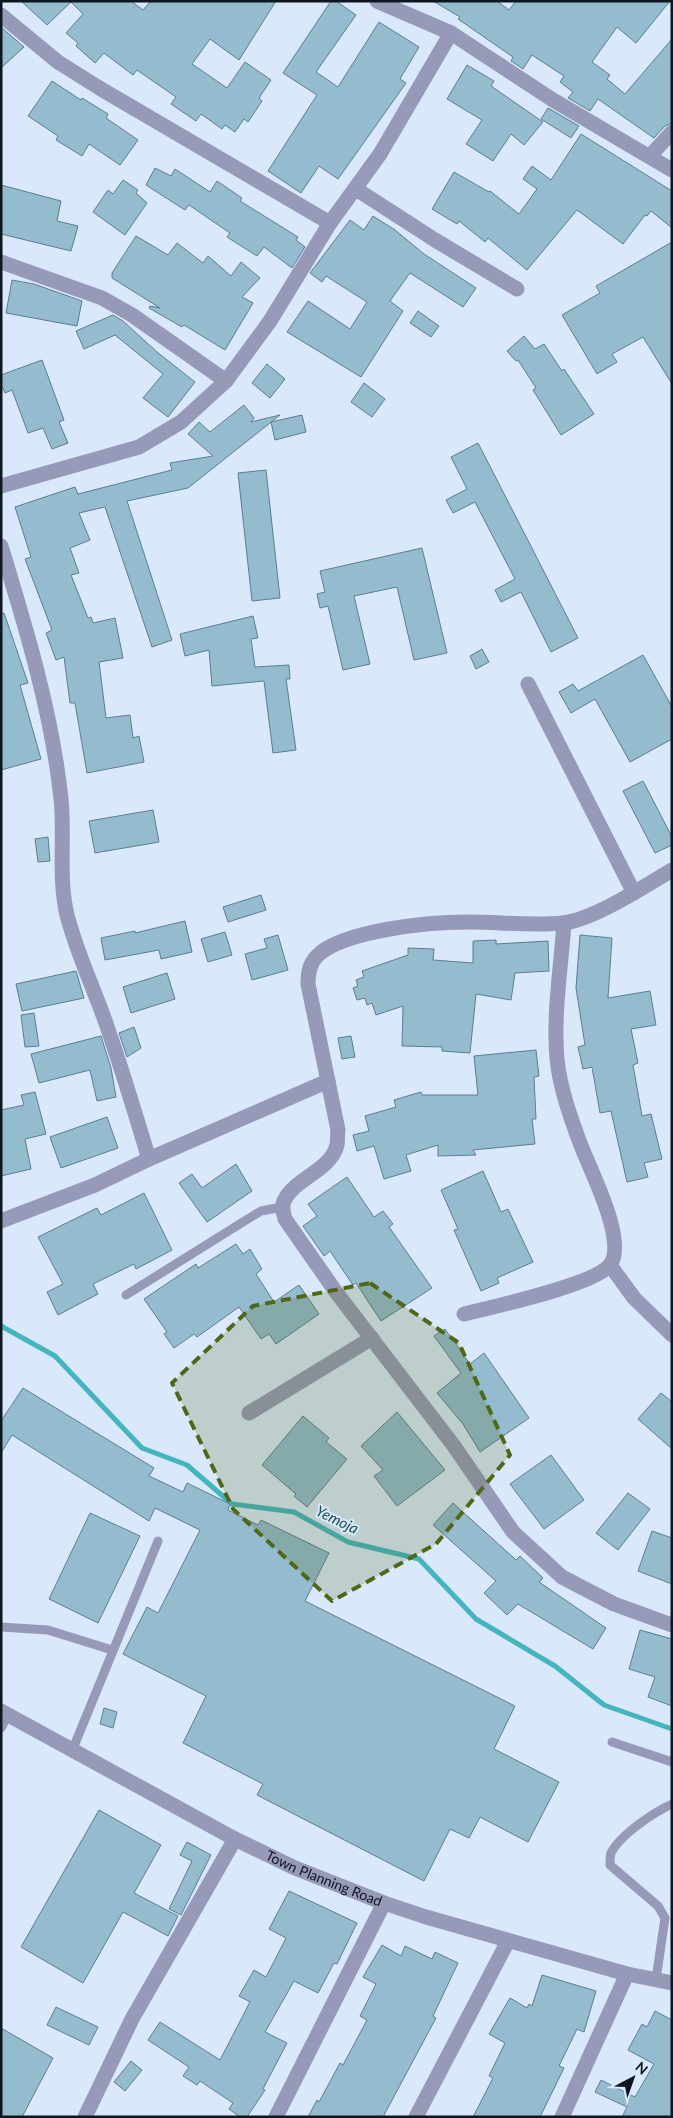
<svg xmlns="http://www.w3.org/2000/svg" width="673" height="2118" viewBox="0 0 673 2118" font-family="Lato,sans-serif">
	<rect width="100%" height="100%" fill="#dae8fb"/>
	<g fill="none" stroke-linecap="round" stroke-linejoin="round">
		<path stroke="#44b4be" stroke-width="5" d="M1,1326L55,1356L142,1448L187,1465L232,1504L294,1512L348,1542L419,1559L476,1619L555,1666L604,1705L672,1729"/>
	</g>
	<path fill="#94bbce" stroke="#5a7e90" d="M21,1H131L143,10L151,1H276L239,60L210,39L192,64L227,88L245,62L271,80L259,98L262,101L248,122L244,119L235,132L225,125L222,129L201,114L196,121L171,104L176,97L137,70L133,75L104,53L95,63L76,46L78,43L66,33L83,14L71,2L47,25Z
		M331,1H336L356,15L316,72L338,87L379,22L419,47L400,79L406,83L338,179L319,166L301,193L268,171L317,95L283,73Z
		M433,1H497L509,10L516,1H670L636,43L617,27L592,62L610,75L607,79L625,94L672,39V123L665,126L654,138L598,99L590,111L568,98L573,92L560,82L564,76L532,55L523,69L511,61L513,57L458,19L460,17Z
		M1,27L24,47L1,68Z
		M467,65L494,81L491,86L543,122L524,145L511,134L493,161L466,144L482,120L447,99Z
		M52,81L81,100L82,98L108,114L106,118L138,140L120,165L89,144L82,156L56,140L58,136L28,116Z
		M548,108L579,126L571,138L541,119Z
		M581,134L672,191V228L651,211L647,216L645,215L623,244L577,210L527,270L488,238L485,242L459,221L457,224L432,209L454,172L489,192L490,191L519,214L537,189L523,179L532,166L551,180Z
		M155,168L171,176L175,169L210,192L217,181L242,198L240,201L298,237L296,240L305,247L292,268L264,247L257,256L227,237L230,233L189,205L185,210L146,185Z
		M123,180L138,190L136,193L147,203L125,235L93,212L108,190L113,194Z
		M1,185L61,201L57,221L78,226L71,251L1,234Z
		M373,216L395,230L424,254L476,288L463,307L410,273L390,301L403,311L361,377L287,332L308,301L350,329L367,302L326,276L322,282L310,273L350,220L364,230Z
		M136,236L168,255L177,243L203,263L208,256L231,276L241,262L260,278L242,297L253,303L225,350L184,325L182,327L149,308L150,306L160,308L112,278V273Z
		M672,242V384L643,337L612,354L617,362L597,374L562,315L600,293L596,286Z
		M12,280L34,284L82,301L77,326L6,313Z
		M418,311L439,326L431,337L410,323Z
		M113,315L123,321L157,352L195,382L168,417L143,398L163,374L115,335L84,349L76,331Z
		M524,336L535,349L544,344L562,371L564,369L594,414L561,435L533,390L536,388L518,360L516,361L507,351Z
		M42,360L64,420L59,422L68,443L52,449L43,428L28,433L12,390L5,393L1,384V375Z
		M267,364L285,379L270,398L252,383Z
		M364,383L385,399L372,417L351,402Z
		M244,405L254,418L251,422L280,415L188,488L127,501L172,640L152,647L105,507L79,513L90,540L70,548L79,573L71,575L88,618L91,617L93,623L115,618L123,658L99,662L106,718L130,715L133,738L139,736L144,762L87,773L75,703H70L64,657L56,660L46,633L52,630L25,559L31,557L15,507L75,487L78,494L172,470L170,463L213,456L188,434L199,422L210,432Z
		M302,415L306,432L275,440L271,422Z
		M478,443L578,638L551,652L521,592L501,602L495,590L515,579L475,502L453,513L446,500L467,489L451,457Z
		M266,470L280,598L252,601L238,473Z
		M422,548L447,653L414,660L397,587L354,596L370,664L343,670L328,606L320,608L317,594L325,592L320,571Z
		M4,613L28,683L20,685L41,759L1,770V614Z
		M253,616L258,638L251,639L255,667L289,665L290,679H286L296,750L273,753L264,681L212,686L209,650L185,656L180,634Z
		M482,649L489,662L476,669L470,656Z
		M643,655L672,707V739L630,762L595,699L571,713L559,692L573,684L578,691Z
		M643,781L672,837V845L655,853L623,791Z
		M153,810L159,842L95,853L89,821Z
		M48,837L50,861L38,862L35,839Z
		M261,895L266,910L228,922L223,907Z
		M185,921L192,952L161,959L159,950L105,960L101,938L135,931V933Z
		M225,932L232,955L208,962L201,939Z
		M278,935L288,970L252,980L245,954L267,948L264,939Z
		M580,935L612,938L608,998L650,991L656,1025L631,1029L638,1063L633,1065L642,1116L651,1114L662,1159L644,1163L648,1177L627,1182L611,1111L600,1113L592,1067L583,1069L578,1047L585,1045L576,988Z
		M496,940V944L548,941L549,971L515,973L511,1000L476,994L470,1053L442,1051V1047L402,1046L403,1006L376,1015L372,1003L367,1005L365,998L357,1000L353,988L358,986L356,980L364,977L362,971L408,955V948L434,949L433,960L473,963V941Z
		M76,971L84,998L22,1011L16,984Z
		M167,973L175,999L131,1013L123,987Z
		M34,1013L39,1046L25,1047L21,1015Z
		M134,1027L141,1048L127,1057L119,1033Z
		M101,1036L111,1068L116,1097L97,1101L90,1070L39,1083L31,1054Z
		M351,1036L355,1057L342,1059L338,1038Z
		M536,1050L539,1076L534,1077L536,1119H532L535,1144L473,1150L476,1155L438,1156V1145L406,1155L411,1171L384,1179L374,1146L357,1151L353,1135L369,1131L365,1116L396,1107L394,1100L421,1092L422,1095H478L474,1056Z
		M35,1092L46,1134L25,1139L31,1169L1,1176V1110L24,1105L21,1095Z
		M107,1117L118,1148L61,1168L50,1137Z
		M236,1164L252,1191L207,1222L179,1183L192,1174L202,1188Z
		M483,1171L501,1212L508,1209L533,1262L497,1278L499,1283L481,1291L454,1230L458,1229L441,1190Z
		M347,1177L374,1217L383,1211L393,1224L389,1227L432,1288L381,1321L356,1283L353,1285L330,1251L324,1256L303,1226L317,1216L308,1204Z
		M144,1193L172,1250L136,1269L134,1264L93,1284L98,1294L58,1315L47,1292L63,1284L38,1237L97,1208L101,1215Z
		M236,1244L243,1254L250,1249L262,1269L256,1274L274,1302L299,1285L319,1314L276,1344L269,1334L261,1339L239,1307L197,1337L194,1334L174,1348L164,1334L167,1332L144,1299L196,1264L198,1268Z
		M445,1329L470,1364L484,1353L529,1418L480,1452L463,1424L437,1393L461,1373L434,1336Z
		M23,1388L154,1468L149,1476L183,1492L187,1483L230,1504L228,1510L258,1525L261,1520L329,1553L305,1601L515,1706L494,1749L559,1782L528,1842L480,1817L469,1838L450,1829L424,1881L257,1795L263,1784L183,1743L206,1696L123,1654L147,1607L158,1613L200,1530L155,1508L149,1521L12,1435L1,1453V1421Z
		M661,1393L672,1402V1449L638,1419Z
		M397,1412L445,1470L397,1506L374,1476L383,1470L361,1446Z
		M303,1416L329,1438L326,1442L347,1459L307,1507L294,1496L296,1494L262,1465Z
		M551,1455L584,1500L544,1529L510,1484Z
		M628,1493L650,1509L618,1550L596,1533Z
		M453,1503L516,1560L520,1556L543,1578L539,1582L606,1628L593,1649L518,1604L507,1615L484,1593L496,1581L433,1525Z
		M90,1513L140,1536L98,1623L49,1599Z
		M652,1531L672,1538V1584L638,1571Z
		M640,1630L672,1639V1706L648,1697L655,1677L629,1669Z
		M104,1708L117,1712L113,1728L100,1724Z
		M99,1810L161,1845L134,1893L178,1916L168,1936L123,1912L83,1983L21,1947Z
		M187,1842L211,1855L181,1915L169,1909L192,1861L180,1855Z
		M289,1891L357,1923L337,1964L334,1963L318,1993L294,1981L265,2032L287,2043L263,2089L265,2090L247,2117H240L229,2109L233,2103L200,2081L197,2085L183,2076L189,2067L148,2040L160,2022L220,2060L250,2002L239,1996L254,1970L266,1977L286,1938L269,1929Z
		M382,1945L401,1956L405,1946L432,1959L435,1952L458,1963L433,2016L436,2018L383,2117H308L317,2100L319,2102L340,2063L343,2065L367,2020L360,2016L376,1984L363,1977Z
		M542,1975L596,1991L584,2032L577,2029L559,2066L564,2068L540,2117H473L493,2078L489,2076L505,2043L489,2034L510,1998L527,2008L529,2004L532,2006Z
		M56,2007L98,2027L89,2045L47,2025Z
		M655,2011L672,2020V2117H622L627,2107L595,2092L601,2080L635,2097L654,2064L628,2050L642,2024L647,2027Z
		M1,2028L53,2058L22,2117H1Z
		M131,2061L142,2070L125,2091L114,2082Z"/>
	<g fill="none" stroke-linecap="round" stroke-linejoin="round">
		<path stroke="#9699b7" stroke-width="9" d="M126,1295L251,1217L261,1211L282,1207
			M1,1627L48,1630L112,1650
			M1,1728L8,1715
			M612,1742L672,1762
			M72,1751L158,1541
			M656,1979L665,1918L658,1906L610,1865C610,1861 610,1856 611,1853C620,1835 654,1812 672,1804"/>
		<g stroke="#9699b7" stroke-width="15">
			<path d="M377,1L451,33L553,100L672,170"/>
			<path d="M1,15L58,62L101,89L330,223"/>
			<path d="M650,156L672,132"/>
			<path d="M356,189L435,240L517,289"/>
			<path d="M1,262L102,298L132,315L226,381"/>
			<path d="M1,486L139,447L181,422L226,381L270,321L330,223L380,154L451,33"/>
			<path d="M1,546C26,628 52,713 61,799C65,838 58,878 67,915C76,950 91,982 103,1015C120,1062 134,1110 149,1159"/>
			<path d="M528,684L634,893"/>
			<path d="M672,870C645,886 593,920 563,923C531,926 499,922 467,922C431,922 343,930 317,956C309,964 308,974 308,984L338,1130C337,1135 338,1141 337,1145C331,1170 296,1178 285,1199C281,1205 283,1212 285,1219L336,1292L454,1446L513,1532L562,1577L614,1604L672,1625"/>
			<path d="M1,1221L95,1185L149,1159L328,1081"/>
			<path d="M610,1265L634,1298L672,1335"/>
			<path d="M464,1314C492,1307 594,1285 610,1265C628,1241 589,1168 580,1143C570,1116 560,1088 557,1059C553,1015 561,968 564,923"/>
			<path d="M249,1413L372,1338"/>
			<path id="s1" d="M1,1711L235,1839L295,1868L384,1903L426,1917L627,1974L672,1983"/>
			<path d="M85,2117L132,2019L235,1839"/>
			<path d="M276,2117L384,1903"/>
			<path d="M416,2117L508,1941"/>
			<path d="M562,2117L627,1974"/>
		</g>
	</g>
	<path fill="#506717" fill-opacity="0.2" stroke="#506717" stroke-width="4" stroke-dasharray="10 6" stroke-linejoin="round" d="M370,1283L459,1343L510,1455L436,1544L332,1601L233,1509L172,1383L253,1306Z"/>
	<g text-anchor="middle" stroke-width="4" stroke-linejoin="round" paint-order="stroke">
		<g font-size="14" fill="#0e1620" stroke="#dae8fb">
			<text dy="5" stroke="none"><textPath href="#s1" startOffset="364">Town Planning Road</textPath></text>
		</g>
		<g font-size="15" font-style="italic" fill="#1d4e52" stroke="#dae8fb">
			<text transform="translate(337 1520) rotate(26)" y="5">Yemoja</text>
		</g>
	</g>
	<rect width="673" height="2118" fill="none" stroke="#0e1620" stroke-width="5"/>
	<g transform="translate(633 2078) rotate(41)" stroke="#dae8fb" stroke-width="4" paint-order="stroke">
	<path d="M0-4L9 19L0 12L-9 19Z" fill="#0e1620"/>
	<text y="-8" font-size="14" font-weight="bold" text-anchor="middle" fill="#0e1620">N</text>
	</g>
</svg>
